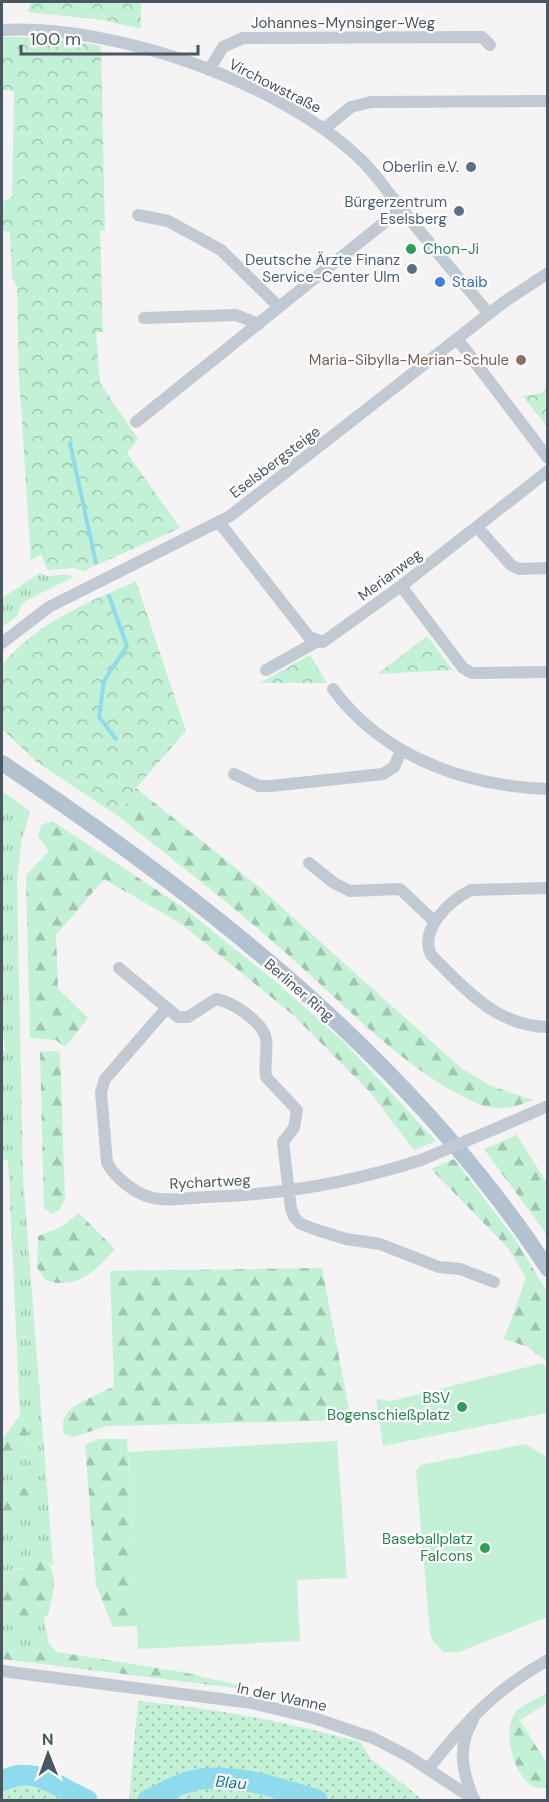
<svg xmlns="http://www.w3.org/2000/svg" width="549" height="1802" viewBox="0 0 549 1802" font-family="'DM Sans',sans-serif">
	<defs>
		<pattern id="grass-tufts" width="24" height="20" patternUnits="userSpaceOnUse" patternTransform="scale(1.5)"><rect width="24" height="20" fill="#c3f1d5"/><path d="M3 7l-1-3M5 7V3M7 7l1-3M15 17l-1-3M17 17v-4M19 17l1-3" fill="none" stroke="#a0c6b0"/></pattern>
		<pattern id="forest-firs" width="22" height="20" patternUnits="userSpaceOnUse" patternTransform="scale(1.5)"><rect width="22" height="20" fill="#c3f1d5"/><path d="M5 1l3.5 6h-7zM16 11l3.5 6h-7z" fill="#a0c6b0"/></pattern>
		<pattern id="park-crowns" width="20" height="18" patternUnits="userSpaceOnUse" patternTransform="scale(1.5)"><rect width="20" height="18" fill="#c3f1d5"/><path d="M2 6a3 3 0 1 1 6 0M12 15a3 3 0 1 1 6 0" fill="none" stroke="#a0c6b0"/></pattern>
		<pattern id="garden-dots" width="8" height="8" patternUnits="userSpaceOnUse" patternTransform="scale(1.5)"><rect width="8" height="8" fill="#c3f1d5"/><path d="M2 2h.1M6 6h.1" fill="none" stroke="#a0c6b0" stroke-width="1.8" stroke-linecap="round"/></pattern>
	</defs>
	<rect width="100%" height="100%" fill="#f5f3f3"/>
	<path fill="url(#grass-tufts)" d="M40,573C50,581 63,570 73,577L27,600L21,605L18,615L2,627V598Z
		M2,791L30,811L21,844L17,881L23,1177L53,1565L47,1562L2,1572V1466L27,1445C29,1432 27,1426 20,1415L8,1160H2V1053L5,1051L2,1020Z
		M2,1613L44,1618L49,1644L35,1651L2,1646Z"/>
	<path fill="url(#forest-firs)" d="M136,788L258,886L461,1068L491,1086L533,1100C510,1109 496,1112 472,1101C401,1067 346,1006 287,954C233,906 175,861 118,816Z
		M52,821L184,908L276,982L345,1043L436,1141L414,1150L370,1092L292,1014L180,923L104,879L56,935L58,989L88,1018L65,1047L56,1040L30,1038L26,875L49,851L38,836L41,825Z
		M54,1051L60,1053L65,1200L59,1210L52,1214L44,1208L40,1052Z
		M517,1135L547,1183V1235L484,1149Z
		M454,1159L515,1239L547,1292V1362L528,1347L504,1339L526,1278L509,1249L431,1169Z
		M79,1213L115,1249C96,1271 76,1291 45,1280L37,1267L38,1236L61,1227Z
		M322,1268L351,1420L106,1426L74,1437L64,1434C55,1402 101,1398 114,1385L110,1271Z
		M20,1415L28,1430L27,1445L2,1466V1440Z
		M99,1439H127L137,1626L113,1627L96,1585L85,1445Z
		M29,1479L33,1480L38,1486L33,1496L2,1515V1494Z
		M38,1560L47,1562C59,1576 52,1599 48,1615L41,1619L2,1613V1572L20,1569Z
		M49,1644L57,1652L182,1672L237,1685L244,1689L2,1659V1646L35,1651Z
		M547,1693V1703L520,1720L547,1764V1788C541,1788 534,1788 529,1784C513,1771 502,1730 515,1713C522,1704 537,1699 547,1693Z"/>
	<path fill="url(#park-crowns)" d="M31,2H141V29L103,20L28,12Z
		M2,37H49L101,46L105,230L100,231L103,332H96L100,383L138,439L127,453L180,528L83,571L75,568L47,570L41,554L31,560L19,377L17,287L12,277L10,232L2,231V202L12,197L14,91L2,90Z
		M547,388V427L523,396L541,393Z
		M136,581L186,731L136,788L118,816L37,762L2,729V665C37,622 87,603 136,581Z
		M427,636L453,670L377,674Z
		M310,655L327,683H260Z"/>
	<path fill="url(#garden-dots)" d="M138,1701C214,1708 287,1722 360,1742L371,1759L423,1800H129Z
		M15,1785L49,1790L65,1800H2V1794Z"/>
	<path fill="#c3f1d5" d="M543,1363L547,1370V1413L383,1446L376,1399L391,1401Z
		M337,1441L347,1578L297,1580L300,1641L138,1649L128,1452Z
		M525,1444L547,1457V1617L459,1652H443L433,1641L430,1633L416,1471L421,1465Z"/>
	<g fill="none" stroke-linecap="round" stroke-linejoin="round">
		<path stroke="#90daee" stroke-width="4" d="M70,443L96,563
			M109,596L127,646L104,681L99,717L116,739"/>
		<path stroke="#90daee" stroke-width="21" d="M2,1781C33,1764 59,1788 87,1800
			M148,1800C160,1795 172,1787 185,1783C227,1769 277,1788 317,1800"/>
		<path stroke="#c1cad2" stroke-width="12" d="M2,30C112,24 278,81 358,157C375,172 387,192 402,209C430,245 460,279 489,314
			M209,70L223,47L243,38L482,37L490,45
			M325,128L351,107L371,102L548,101
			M138,215L168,221L221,250L279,307
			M144,318L236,315L259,324
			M458,340L548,458
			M136,422L401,209
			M219,522L309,637L323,642L401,586L548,471
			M477,527L511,565L519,569L548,568
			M401,586L463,668L472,673L548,672
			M2,643L49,607L230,516L504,302L548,273
			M266,670L318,641
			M333,689C383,757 466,786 548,789
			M234,774L259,786H271L383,774L394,767L401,751
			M309,863L334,883L350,891L400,889L435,922
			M548,888L471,890C449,901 419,929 431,955C465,989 496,1026 548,1027
			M119,968L178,1017H188L216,999C233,1002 263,1022 266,1039C268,1051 264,1065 266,1077L297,1110L294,1128L283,1142L291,1209L294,1217L301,1224L317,1230L346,1239L380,1244L439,1267L460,1269L494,1282
			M166,1009L105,1079L101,1092L107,1163C115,1177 134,1193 150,1197C167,1202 187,1198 205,1197C280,1195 350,1183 421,1160
			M497,1128L548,1106
			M2,1671L252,1703L314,1718L373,1738L408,1756L475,1800
			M429,1768C465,1722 496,1689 548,1660
			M473,1798C462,1770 457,1747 473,1720"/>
		<path stroke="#b3c2d1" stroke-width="16" d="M2,763C207,900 411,1060 548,1269"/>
		<path stroke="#c1cad2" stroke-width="12" d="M421,1160L497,1128"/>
	</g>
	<g fill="#5c6f8a" stroke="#fff" stroke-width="2">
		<circle cx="471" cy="167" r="6"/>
		<circle cx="459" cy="211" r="6"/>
		<circle cx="412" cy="269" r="6"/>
	</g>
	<g fill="#2e9e5b" stroke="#fff" stroke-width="2">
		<circle cx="411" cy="249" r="6"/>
		<circle cx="462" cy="1407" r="6"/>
		<circle cx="485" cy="1548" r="6"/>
	</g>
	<circle fill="#3f7fe0" stroke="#fff" stroke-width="2" cx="440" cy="282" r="6"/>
	<circle fill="#8d6e63" stroke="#fff" stroke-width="2" cx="521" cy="360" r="6"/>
	<g text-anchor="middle" stroke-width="4.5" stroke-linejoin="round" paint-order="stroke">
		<g font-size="15" fill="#4a5661" stroke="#fff">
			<text x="343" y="28">Johannes-Mynsinger-Weg</text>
			<text transform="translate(275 86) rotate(27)" y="5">Virchowstraße</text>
			<text transform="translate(275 462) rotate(-37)" y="5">Eselsbergsteige</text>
			<text transform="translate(390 575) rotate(-37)" y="5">Merianweg</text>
			<text transform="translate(299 990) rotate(41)" y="5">Berliner Ring</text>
			<text transform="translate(210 1182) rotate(-3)" y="5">Rychartweg</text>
			<text transform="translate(282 1697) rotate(12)" y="5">In der Wanne</text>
		</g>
		<g font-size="15" fill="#4e5e75" stroke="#fff" text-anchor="end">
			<text x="459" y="172">Oberlin e.V.</text>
			<text x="447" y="207">Bürgerzentrum<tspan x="447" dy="17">Eselsberg</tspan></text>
			<text x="400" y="265">Deutsche Ärzte Finanz<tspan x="400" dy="17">Service-Center Ulm</tspan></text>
		</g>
		<g font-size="15" fill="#27864d" stroke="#fff" text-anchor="end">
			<text x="423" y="254" text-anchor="start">Chon-Ji</text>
			<text x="450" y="1403">BSV<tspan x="450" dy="17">Bogenschießplatz</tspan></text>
			<text x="473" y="1544">Baseballplatz<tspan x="473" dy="17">Falcons</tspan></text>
		</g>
		<g font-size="15" fill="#366cbe" stroke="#fff" text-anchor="start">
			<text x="452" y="287">Staib</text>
		</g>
		<g font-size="15" fill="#785e54" stroke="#fff" text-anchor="end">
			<text x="509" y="365">Maria-Sibylla-Merian-Schule</text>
		</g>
		<g font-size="16" font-style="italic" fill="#0c7c9b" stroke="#fff">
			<text transform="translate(231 1782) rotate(5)" y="6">Blau</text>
		</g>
	</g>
	<rect width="549" height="1802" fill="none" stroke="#4a5661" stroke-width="6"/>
	<g transform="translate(48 1754) rotate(359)" stroke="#ffffff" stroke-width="4.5" paint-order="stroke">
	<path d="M0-4.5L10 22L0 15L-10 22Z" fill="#4a5661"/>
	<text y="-9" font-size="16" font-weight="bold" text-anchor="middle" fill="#4a5661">N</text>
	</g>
	<path d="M21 45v9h177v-9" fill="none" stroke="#4a5661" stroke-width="3"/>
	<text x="30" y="45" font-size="18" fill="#4a5661" stroke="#ffffff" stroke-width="4.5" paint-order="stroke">100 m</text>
</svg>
